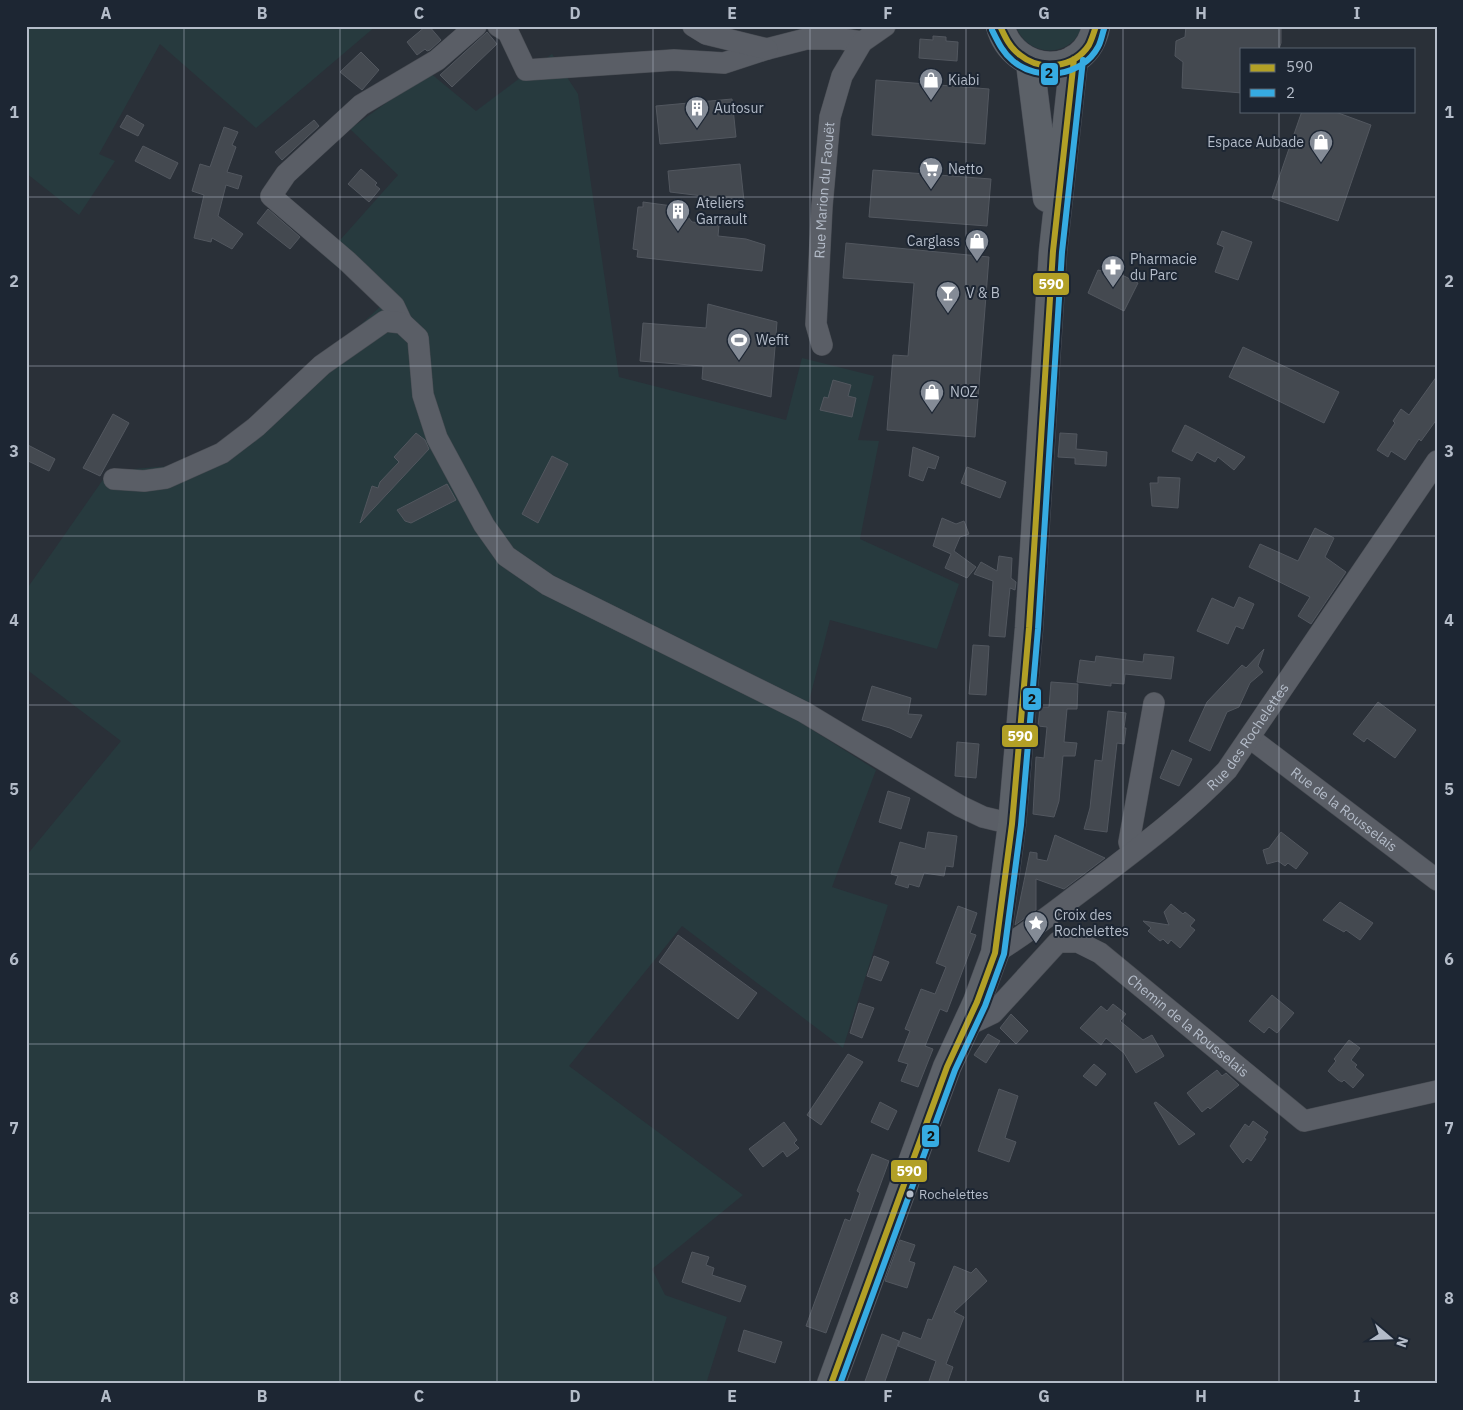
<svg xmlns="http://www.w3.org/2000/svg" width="1463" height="1410" viewBox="0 0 1463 1410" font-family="'IBM Plex Sans',sans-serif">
	<rect width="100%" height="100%" fill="#2a3038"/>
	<path fill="#273a3e" d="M26,26H376L256,128L160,44L99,154L115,161L79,215L26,173Z
		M1016,26H1082C1072,59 1027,58 1016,26Z
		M552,54L578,94L619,377L786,420L802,358L874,376L858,440L879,441L860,539L959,584L937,649L830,620L803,724L876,770L832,887L888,905L843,1048L682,926L569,1066L743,1195L652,1269L665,1295L727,1317L706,1384H26V856L121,741L26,669V590L109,471L170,466L212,451L290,390L382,305L325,257L398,175L350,129L429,72L476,111Z"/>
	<path fill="#444950" stroke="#52575f" d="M426,26H429L441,40L430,50L427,51L425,49L417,55L407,42Z
		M1186,26H1281V43L1279,49H1242V93L1182,88L1183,62L1175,56L1176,41L1185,37Z
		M487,32L497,44L452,87L440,75Z
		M933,36L946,37V41L958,42L957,61L919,58L920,39L933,40Z
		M361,52L379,70L362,90L340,72Z
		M876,80L989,89L985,144L872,135Z
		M732,99L736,137L660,144L656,106Z
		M1302,111H1333L1371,125L1338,221L1272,198Z
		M127,115L144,125L138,136L120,127Z
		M314,120L319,126L282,160L275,152Z
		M224,127L238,132L232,145L236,147L227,172L242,176L238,189L226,185L218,216L243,234L232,249L212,238L211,242L194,238L204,195L192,191L200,164L210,167Z
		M143,146L178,163L170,179L135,161Z
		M740,164L744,201L670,192L668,171Z
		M361,169L377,183L375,185L380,189L369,202L348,184Z
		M873,170L991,179L987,226L869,217Z
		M643,202L680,207L692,222L719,225L718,236L746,239L765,245L762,271L637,257L638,250L633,249L638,207H643Z
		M268,209L300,237L290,249L257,223Z
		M1222,231L1252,242L1238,280L1215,272L1224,247L1217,244Z
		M846,243L989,257L975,437L887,430L893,355L908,356L914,283L843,278Z
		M1098,270L1124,276L1138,283L1124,311L1088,293Z
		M708,304L777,322L771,397L702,379L703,366L640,361L643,323L706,328Z
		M1243,347L1339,392L1324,423L1229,377Z
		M1437,376V419L1421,441L1419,439L1405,460L1391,451L1388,457L1377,450L1395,423L1393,421L1401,409L1409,415Z
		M833,380L851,385L848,396L856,398L852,417L820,410L824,397L828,398Z
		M113,414L129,423L100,476L83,468Z
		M1185,425L1195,430L1245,457L1234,470L1218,457L1215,462L1197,452L1192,461L1172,451Z
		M416,433L425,440L429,449L360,523L372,486L378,488L380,482L399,462L394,457Z
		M1060,433L1077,434L1076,449L1107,452L1106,466L1075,464V458L1058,457Z
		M26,444L55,459L49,471L26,460Z
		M913,447L939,457L935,469L928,467L923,481L909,476Z
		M552,456L568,464L538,523L522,514Z
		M967,467L1006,482L1000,498L961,483Z
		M1158,477L1180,478L1178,508L1152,506L1150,483H1158Z
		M447,484L456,500L411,523L405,521L397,510Z
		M942,518L956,524L964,521L969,534L960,537L954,551L976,567L967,578L945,568L951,554L933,546Z
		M1315,528L1334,538L1325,557L1346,572L1311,624L1298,616L1310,597L1249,567L1260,544L1298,561Z
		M999,556L1012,558L1011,578L1016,582L1015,590L1010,588L1005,637L989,636L993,581L974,574L981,562L997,571Z
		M1239,597L1254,604L1243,629L1236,626L1228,644L1197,631L1212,598L1234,608Z
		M973,645L989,646L986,695L969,694Z
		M1264,649L1258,666L1263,672L1250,683L1239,707L1227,712L1210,751L1189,741L1207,702L1242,665L1246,668Z
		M1144,654L1174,657L1171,679L1125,674L1124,684L1111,683V686L1077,682L1080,660L1095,662L1096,656L1143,662Z
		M1051,682L1078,684L1077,709H1067L1064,742L1077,743L1075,756H1063L1059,801L1054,817L1033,814L1036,757L1044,758L1047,727L1038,726L1040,707H1049Z
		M872,686L911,698L908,714L922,715L911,738L890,728L862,720Z
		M1378,702L1416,730L1395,758L1367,738L1364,742L1353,734Z
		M1108,711L1126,713L1124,728H1126L1124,744L1117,743L1107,832L1084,829L1090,808L1095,760L1102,761Z
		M957,742L979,744L976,778L955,776Z
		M1172,750L1192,759L1179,786L1160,778Z
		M888,791L910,798L901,829L879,822Z
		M928,832L957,836L953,867L946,866L944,876L924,873L919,887L909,884L908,888L895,884L898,876L891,874L900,842L925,849Z
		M1281,832L1308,853L1296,869L1288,863L1285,866L1278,861L1267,864L1263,850L1269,848Z
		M1055,835L1105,858L1064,889L1036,879V910L1015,925L1030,852L1037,853V859L1047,861Z
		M1340,902L1373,923L1360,940L1346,930L1344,932L1323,920Z
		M1171,904L1183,914L1185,912L1195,920L1190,926L1195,930L1180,948L1171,940L1168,944L1163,939L1160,941L1148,931L1151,928L1143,921L1169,925L1164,912Z
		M958,906L977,913L970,933L976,935L947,1012L940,1009L925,1046L933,1049L918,1087L901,1081L908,1064L898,1061L910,1031L905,1029L921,989L935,994L946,967L936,963Z
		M678,935L757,993L738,1019L659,962Z
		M874,956L889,962L881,981L867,976Z
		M1272,995L1294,1013L1277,1033L1269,1027L1264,1033L1249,1021Z
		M859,1003L874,1008L862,1038L850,1033Z
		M1113,1004L1126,1014L1120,1021L1143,1040L1152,1035L1164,1056L1136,1073L1124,1053L1106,1038L1101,1045L1080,1028L1101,1006L1107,1011Z
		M1011,1014L1028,1031L1016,1044L1000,1028Z
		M988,1034L1000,1041L986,1063L974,1055Z
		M1349,1040L1360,1048L1351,1060L1357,1065L1355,1067L1364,1075L1353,1088L1344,1080L1342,1082L1338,1080L1328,1071L1336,1061L1334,1059Z
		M848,1054L863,1062L821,1125L807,1115Z
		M1094,1064L1106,1074L1096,1086L1083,1076Z
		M1217,1070L1222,1076L1226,1073L1239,1085L1210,1109L1208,1107L1202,1112L1187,1093Z
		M999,1089L1018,1096L1005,1138L1016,1142L1009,1162L978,1151Z
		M880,1102L897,1111L888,1130L871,1122Z
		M1156,1102L1195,1134L1179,1145L1154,1103Z
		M1253,1121L1268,1132L1264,1138L1266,1139L1251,1161L1247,1158L1243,1163L1230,1146L1245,1124L1249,1127Z
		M784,1122L797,1140L794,1143L799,1148L787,1157L783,1151L763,1167L749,1149Z
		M872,1154L889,1161L826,1333L806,1326L845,1219L850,1221L860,1193L857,1191Z
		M900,1240L915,1245L909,1261L915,1263L907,1288L885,1281Z
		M692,1252L709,1257L706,1265L714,1268L712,1275L746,1286L740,1302L682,1282Z
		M954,1266L971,1273L976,1268L987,1281L954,1312L964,1317L946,1364L953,1367L947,1384H928L936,1361L898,1346L903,1332L921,1339L928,1319L932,1320Z
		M744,1330L782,1342L775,1363L738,1351Z
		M882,1334L899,1341L884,1384H864Z"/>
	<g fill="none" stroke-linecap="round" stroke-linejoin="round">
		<g stroke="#484c53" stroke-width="22">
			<g id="minor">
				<path d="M498,26L508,32L526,70L674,60L724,63L767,49L806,39H842L862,42"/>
				<path d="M693,26L706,34L767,49"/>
				<path d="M402,323L394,306L347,261L271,196L286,174L361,105L437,60L476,26"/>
				<path id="s1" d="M822,345L816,324L822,206L830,117L842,76L862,42L885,26"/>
				<path d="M114,479L144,481L166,478L222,453L256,427L322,365L385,321L402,323L418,338L423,395L437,438L484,525L506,556L548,585L804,712L960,806L983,817L1012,824"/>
				<path id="s2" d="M1250,738L1437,880"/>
				<path d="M1132,852L1129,842L1154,703"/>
				<path id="s3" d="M995,953C1030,932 1061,906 1094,882C1140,847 1187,812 1227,770L1437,461"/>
				<path id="s4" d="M966,1026L993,1013L1058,942H1078L1100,953L1304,1121L1437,1091"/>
			</g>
		</g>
		<g stroke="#484c55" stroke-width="29">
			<path id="major" d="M1000,26C1014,77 1086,81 1096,26
				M1030,63L1047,198
				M831,1384L947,1067L977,1002L995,953L1012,824L1029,628L1053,251L1074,59"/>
		</g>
		<use href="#minor" stroke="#5a5e66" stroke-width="21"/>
		<use href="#major" stroke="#5c6168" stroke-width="28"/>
		<g stroke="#1d2633" stroke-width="10">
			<path id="bus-1" d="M1000,26C1005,37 1010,48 1020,55C1041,72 1074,68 1089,45C1092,39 1094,32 1096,26
				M831,1384L947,1067L977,1002L995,953L1012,824L1029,628L1053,251L1074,59"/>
		</g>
		<g stroke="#1d2633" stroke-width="10">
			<path id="bus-2" d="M992,30C998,42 1003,53 1013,61C1038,82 1082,77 1098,47C1101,42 1102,35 1104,29
				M840,1384L955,1070L985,1006L1004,954L1021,825L1038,629L1062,252L1083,60"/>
		</g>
		<use href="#bus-1" stroke="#b2a026" stroke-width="6"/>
		<use href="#bus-2" stroke="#36abe2" stroke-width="6"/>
	</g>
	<path fill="none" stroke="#b4bcc9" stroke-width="1" stroke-opacity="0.55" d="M184,26V1384M340,26V1384M497,26V1384M653,26V1384M810,26V1384M966,26V1384M1123,26V1384M1279,26V49M1279,111V1384M26,197H1437M26,366H1437M26,536H1437M26,705H1437M26,874H1437M26,1044H1437M26,1213H1437"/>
	<defs>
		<g id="shop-pin" transform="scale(1.25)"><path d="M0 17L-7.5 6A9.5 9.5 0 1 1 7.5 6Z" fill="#848b96" stroke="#1d2633"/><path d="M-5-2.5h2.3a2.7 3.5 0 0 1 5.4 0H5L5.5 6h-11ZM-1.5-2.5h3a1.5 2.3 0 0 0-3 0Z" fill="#fff"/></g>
		<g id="building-pin" transform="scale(1.25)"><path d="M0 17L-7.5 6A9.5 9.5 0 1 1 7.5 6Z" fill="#848b96" stroke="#1d2633"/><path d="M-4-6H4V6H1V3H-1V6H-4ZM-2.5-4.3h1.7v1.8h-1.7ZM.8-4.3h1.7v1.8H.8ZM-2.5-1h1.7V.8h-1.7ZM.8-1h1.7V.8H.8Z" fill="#fff"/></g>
		<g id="supermarket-pin" transform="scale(1.25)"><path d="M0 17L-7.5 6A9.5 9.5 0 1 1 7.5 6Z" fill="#848b96" stroke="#1d2633"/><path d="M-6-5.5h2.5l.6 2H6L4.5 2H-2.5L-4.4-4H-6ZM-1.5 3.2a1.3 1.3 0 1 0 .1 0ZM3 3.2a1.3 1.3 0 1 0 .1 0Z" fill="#fff"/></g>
		<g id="pharmacy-pin" transform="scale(1.25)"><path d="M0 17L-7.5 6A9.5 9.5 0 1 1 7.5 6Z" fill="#848b96" stroke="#1d2633"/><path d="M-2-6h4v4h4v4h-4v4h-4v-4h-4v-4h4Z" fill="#fff"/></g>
		<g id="bar-pin" transform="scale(1.25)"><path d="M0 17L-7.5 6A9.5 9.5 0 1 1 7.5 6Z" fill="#848b96" stroke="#1d2633"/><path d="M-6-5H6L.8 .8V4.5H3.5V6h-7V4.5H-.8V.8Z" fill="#fff"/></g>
		<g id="stadium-pin" transform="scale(1.25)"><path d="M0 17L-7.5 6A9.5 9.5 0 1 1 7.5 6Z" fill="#848b96" stroke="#1d2633"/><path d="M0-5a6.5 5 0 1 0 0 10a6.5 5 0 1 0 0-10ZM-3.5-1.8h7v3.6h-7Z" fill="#fff"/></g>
		<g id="sight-pin" transform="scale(1.25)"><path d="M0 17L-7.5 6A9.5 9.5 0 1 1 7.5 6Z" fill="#848b96" stroke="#1d2633"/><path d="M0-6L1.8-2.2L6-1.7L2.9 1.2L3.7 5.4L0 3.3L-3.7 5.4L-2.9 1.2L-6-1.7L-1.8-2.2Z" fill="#fff"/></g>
	</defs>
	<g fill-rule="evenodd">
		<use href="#shop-pin" x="931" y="80"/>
		<use href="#building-pin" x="697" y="108"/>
		<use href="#shop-pin" x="1321" y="142"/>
		<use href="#supermarket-pin" x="931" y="169"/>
		<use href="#building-pin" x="678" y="211"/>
		<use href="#shop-pin" x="977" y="241"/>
		<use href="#pharmacy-pin" x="1113" y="267"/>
		<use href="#bar-pin" x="948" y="293"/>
		<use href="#stadium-pin" x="739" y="340"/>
		<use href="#shop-pin" x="932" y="392"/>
		<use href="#sight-pin" x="1036" y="923"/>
	</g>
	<circle fill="#b4bcc9" stroke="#1d2633" stroke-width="2" cx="910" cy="1194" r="4.5"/>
	<g text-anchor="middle" stroke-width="4" stroke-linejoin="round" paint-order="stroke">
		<g font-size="13" fill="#b4bcc9" stroke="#1d2633" text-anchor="start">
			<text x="919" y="1199">Rochelettes</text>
		</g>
		<g font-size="14" fill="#b4bcc9" stroke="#1d2633" text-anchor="start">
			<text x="948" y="85">Kiabi</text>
			<text x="714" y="113">Autosur</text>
			<text x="1304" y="147" text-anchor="end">Espace Aubade</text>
			<text x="948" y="174">Netto</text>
			<text x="696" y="208">Ateliers<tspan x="696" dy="16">Garrault</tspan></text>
			<text x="960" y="246" text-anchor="end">Carglass</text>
			<text x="1130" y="264">Pharmacie<tspan x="1130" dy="16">du Parc</tspan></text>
			<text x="966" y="298">V &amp; B</text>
			<text x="756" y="345">Wefit</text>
			<text x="950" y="397">NOZ</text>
			<text x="1054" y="920">Croix des<tspan x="1054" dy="16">Rochelettes</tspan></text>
		</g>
		<g font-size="14" fill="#b4bcc9" stroke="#1d2633">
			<text dy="5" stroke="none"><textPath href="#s1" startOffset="156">Rue Marion du Faouët</textPath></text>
			<text dy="5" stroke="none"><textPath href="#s3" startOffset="335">Rue des Rochelettes</textPath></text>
			<text dy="5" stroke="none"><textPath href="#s2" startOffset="118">Rue de la Rousselais</textPath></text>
			<text dy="5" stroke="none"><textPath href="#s4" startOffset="285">Chemin de la Rousselais</textPath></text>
		</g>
	</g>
	<g stroke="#1d2633" stroke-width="2">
		<rect x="1040" y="62" width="19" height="24" rx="5" fill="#36abe2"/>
		<rect x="1032" y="272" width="38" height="24" rx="5" fill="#b2a026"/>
		<rect x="1022" y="687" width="20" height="24" rx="5" fill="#36abe2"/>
		<rect x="1001" y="724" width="38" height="24" rx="5" fill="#b2a026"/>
		<rect x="921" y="1124" width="19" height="24" rx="5" fill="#36abe2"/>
		<rect x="890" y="1159" width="38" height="24" rx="5" fill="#b2a026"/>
	</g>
	<g font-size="14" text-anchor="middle" font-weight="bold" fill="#fff">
		<text x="1051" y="289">590</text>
		<text x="1020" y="741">590</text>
		<text x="909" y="1176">590</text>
	</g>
	<g font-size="14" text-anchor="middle" font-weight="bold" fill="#111">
		<text x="1049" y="78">2</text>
		<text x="1032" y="704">2</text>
		<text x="931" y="1141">2</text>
	</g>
	<rect width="1463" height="1410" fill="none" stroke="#1d2633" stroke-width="55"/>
	<rect x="1240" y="48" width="175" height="65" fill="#1d2633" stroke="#59626f"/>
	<rect x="1250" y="64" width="25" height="8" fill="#b2a026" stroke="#59626f"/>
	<text x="1286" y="72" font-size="15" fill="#b4bcc9">590</text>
	<rect x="1250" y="89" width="25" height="8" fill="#36abe2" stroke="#59626f"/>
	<text x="1286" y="98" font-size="15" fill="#b4bcc9">2</text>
	<g transform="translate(1390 1338) rotate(109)" stroke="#1d2633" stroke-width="4" paint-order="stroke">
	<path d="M0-4L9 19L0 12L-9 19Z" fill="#b4bcc9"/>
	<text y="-8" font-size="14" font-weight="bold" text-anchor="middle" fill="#b4bcc9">N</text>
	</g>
	<rect x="28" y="28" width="1408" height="1354" fill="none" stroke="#b4bcc9" stroke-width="2"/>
	<g font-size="16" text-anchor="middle" font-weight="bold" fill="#b4bcc9">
		<text x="106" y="19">A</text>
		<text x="262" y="19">B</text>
		<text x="419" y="19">C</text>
		<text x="575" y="19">D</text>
		<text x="732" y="19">E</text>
		<text x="888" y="19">F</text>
		<text x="1044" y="19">G</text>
		<text x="1201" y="19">H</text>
		<text x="1357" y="19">I</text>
		<text x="14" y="118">1</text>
		<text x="1449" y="118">1</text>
		<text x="14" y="287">2</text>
		<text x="1449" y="287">2</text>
		<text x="14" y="457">3</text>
		<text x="1449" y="457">3</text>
		<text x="14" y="626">4</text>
		<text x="1449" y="626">4</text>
		<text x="14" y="795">5</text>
		<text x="1449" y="795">5</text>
		<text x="14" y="965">6</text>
		<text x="1449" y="965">6</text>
		<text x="14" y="1134">7</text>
		<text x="1449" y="1134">7</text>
		<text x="14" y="1304">8</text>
		<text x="1449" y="1304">8</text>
		<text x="106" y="1402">A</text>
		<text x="262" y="1402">B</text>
		<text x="419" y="1402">C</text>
		<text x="575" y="1402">D</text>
		<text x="732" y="1402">E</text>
		<text x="888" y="1402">F</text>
		<text x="1044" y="1402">G</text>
		<text x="1201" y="1402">H</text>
		<text x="1357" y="1402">I</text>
	</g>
</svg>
